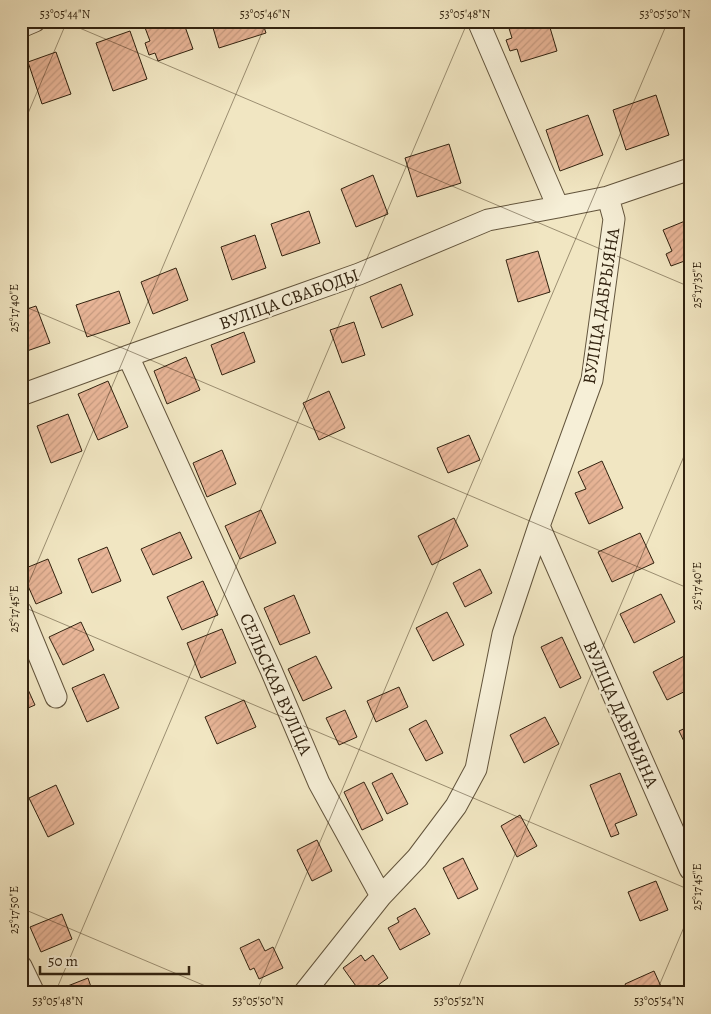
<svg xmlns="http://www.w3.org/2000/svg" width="711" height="1014" viewBox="0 0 711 1014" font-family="Alegreya,serif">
	<defs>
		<pattern id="building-hatch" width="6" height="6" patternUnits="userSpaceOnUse" patternTransform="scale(1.25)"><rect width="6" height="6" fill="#e8b597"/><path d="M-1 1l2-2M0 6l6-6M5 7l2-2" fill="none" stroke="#c79b81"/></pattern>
	</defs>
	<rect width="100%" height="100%" fill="#f1e6c2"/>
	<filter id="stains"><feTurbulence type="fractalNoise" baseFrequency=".004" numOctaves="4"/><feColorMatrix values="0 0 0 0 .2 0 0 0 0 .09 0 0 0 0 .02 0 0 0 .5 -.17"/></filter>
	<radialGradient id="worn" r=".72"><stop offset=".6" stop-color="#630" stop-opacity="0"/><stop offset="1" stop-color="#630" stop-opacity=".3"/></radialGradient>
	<path fill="url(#building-hatch)" stroke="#322310" d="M153,21H183L193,49L158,61L155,53L149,55L145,43L150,41L144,25Z
		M211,21H262L266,33L219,48Z
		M520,21H548L557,51L521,62L517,49L510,51L506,40L512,38L508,25Z
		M130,31L147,79L113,91L96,43Z
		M56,52L71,94L42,104L28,62Z
		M656,95L669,135L626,150L613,110Z
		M588,115L603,155L560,171L546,130Z
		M449,144L461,183L417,197L405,158Z
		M373,175L388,214L356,227L341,189Z
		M309,211L320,243L282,256L271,224Z
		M690,219V259L671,266L666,254L672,251L663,230Z
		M255,235L266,268L232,280L221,247Z
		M538,251L550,292L518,302L506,260Z
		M176,268L188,300L153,314L141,282Z
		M401,284L413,315L382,328L370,297Z
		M119,291L130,323L87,337L76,305Z
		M36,306L50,343L21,353V311Z
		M354,322L365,355L342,363L330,330Z
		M244,332L255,362L222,375L211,345Z
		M186,357L200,390L167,404L154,371Z
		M108,381L128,427L98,440L78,394Z
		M329,391L345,428L319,440L303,403Z
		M68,414L82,451L51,463L37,426Z
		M469,435L480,460L448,473L437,448Z
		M222,450L236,484L207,497L193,463Z
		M602,461L623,508L589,524L575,493L586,489L578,472Z
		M261,510L276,543L240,559L225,526Z
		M454,518L468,546L432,565L418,536Z
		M180,532L192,558L153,575L141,549Z
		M640,533L654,563L612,582L598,552Z
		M107,547L121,581L92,593L78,559Z
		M48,559L62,593L36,604L21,570Z
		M480,569L492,593L465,607L453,583Z
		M203,581L218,615L182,630L167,597Z
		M661,594L675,622L634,643L620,614Z
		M294,595L310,633L280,645L264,608Z
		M447,612L464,645L433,661L416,628Z
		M81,622L94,650L63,665L49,637Z
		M222,629L236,663L201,678L187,643Z
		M562,637L581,678L560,688L541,647Z
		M690,653V689L667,700L653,672Z
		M316,656L332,688L303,701L288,669Z
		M21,674L35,705L21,711Z
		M104,674L119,708L87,722L72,688Z
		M399,687L408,707L376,722L367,701Z
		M244,700L256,727L217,744L205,717Z
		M345,710L357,737L339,745L326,718Z
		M545,717L559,744L524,763L510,735Z
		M426,720L443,753L426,761L409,729Z
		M690,726V754L679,731Z
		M392,773L408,804L387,814L372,783Z
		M620,773L637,815L615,824L619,834L611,837L590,785Z
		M364,782L383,820L362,830L344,792Z
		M56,785L74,824L48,837L29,798Z
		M520,815L537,846L517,857L501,826Z
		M317,840L332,871L312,881L297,850Z
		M463,858L478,889L458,899L443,868Z
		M656,881L668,910L640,921L628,892Z
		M415,908L430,934L400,950L388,928L399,922L397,918Z
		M62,914L72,939L41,952L30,927Z
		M259,939L265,951L273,947L283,968L259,979L254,968L250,970L240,948Z
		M361,955L365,961L373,955L388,978L367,993H361L343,968Z
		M654,971L664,993H629L625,984Z
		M88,978L93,993H62L60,989Z"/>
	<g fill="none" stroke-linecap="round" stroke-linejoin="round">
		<g stroke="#62543c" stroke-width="23">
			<path id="minor" d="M478,21L558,207L608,197L614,219L592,380L539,526L690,869
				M21,27L35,21
				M608,197L690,169
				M128,356L271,670L319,783L381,896L304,993
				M21,395L128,356L359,274L488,220L558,207
				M21,612L56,697
				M381,896L417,858L456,806L476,769L503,634L539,526
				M21,966L34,993"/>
		</g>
		<use href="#minor" stroke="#f6efd7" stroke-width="21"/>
	</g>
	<path fill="none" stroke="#322310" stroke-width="1" stroke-opacity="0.45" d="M63,21L690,287M21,130L67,21M21,305L690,589M21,601L267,21M21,606L690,890M21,908L222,993M55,993L468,21M256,993L668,21M456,993L690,442M656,993L690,913"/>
	<g text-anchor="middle" stroke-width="4.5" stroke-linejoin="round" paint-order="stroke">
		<g font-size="18" fill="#322310" stroke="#f6efd7">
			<text transform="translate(289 299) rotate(-20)" y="6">ВУЛІЦА СВАБОДЫ</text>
			<text transform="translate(601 306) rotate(-81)" y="6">ВУЛІЦА ДАБРЫЯНА</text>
			<text transform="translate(276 684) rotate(66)" y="6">СЕЛЬСКАЯ ВУЛІЦА</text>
			<text transform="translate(621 714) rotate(66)" y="6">ВУЛІЦА ДАБРЫЯНА</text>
		</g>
	</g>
	<rect width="711" height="1014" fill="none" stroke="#f1e6c2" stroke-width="55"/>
	<path d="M40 966v8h149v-8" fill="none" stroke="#322310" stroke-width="2.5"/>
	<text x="48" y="966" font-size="15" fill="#322310" stroke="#f6efd7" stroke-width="4" paint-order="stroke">50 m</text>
	<rect x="28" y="28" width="656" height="958" fill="none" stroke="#322310" stroke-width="2"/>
	<g font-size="12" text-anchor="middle" fill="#322310">
		<text x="65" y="18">53°05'44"N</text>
		<text x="265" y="18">53°05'46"N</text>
		<text x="465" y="18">53°05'48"N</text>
		<text x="665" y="18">53°05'50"N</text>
		<text transform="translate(697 285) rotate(-90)" y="4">25°17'35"E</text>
		<text transform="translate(14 308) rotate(-90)" y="4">25°17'40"E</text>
		<text transform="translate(697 586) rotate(-90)" y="4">25°17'40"E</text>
		<text transform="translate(14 609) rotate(-90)" y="4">25°17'45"E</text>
		<text transform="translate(697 887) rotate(-90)" y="4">25°17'45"E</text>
		<text transform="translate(14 910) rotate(-90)" y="4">25°17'50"E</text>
		<text x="58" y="1005">53°05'48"N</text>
		<text x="258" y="1005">53°05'50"N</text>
		<text x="459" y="1005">53°05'52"N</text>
		<text x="659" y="1005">53°05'54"N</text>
	</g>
	<rect width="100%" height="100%" filter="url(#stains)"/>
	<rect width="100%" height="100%" fill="url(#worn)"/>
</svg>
